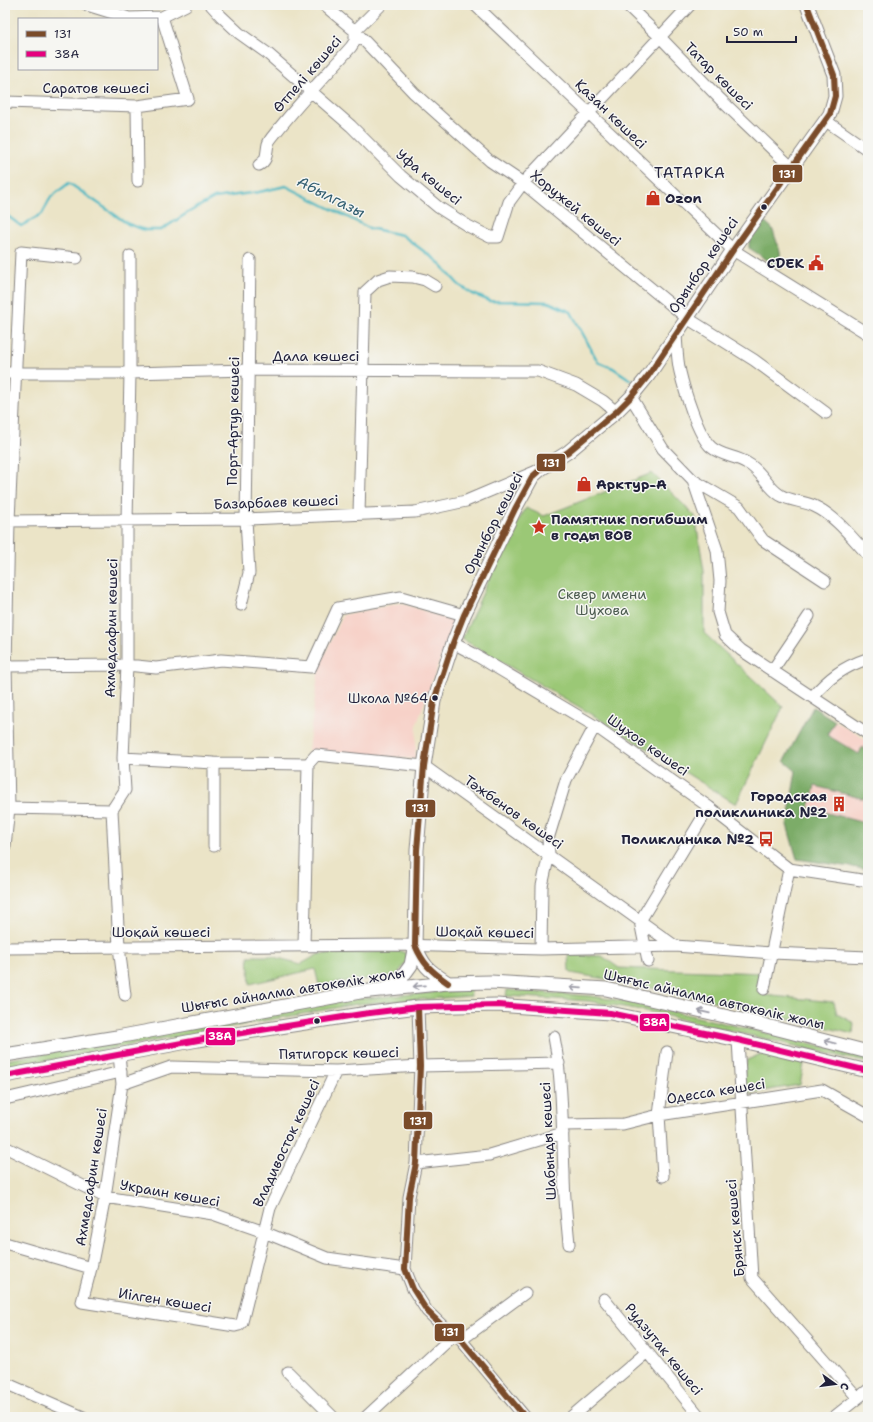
<svg xmlns="http://www.w3.org/2000/svg" width="873" height="1422" viewBox="0 0 873 1422" font-family="'Shantell Sans',sans-serif">
	<rect width="100%" height="100%" fill="#f6f6f2"/>
	<filter id="ink" filterUnits="userSpaceOnUse"><feTurbulence type="fractalNoise" baseFrequency=".025" numOctaves="2"/><feDisplacementMap in="SourceGraphic" scale="8" xChannelSelector="R" yChannelSelector="G"/><feConvolveMatrix kernelMatrix="1 2 1 2 8 2 1 2 1" color-interpolation-filters="sRGB"/></filter>
	<filter id="wash" filterUnits="userSpaceOnUse"><feTurbulence type="fractalNoise" baseFrequency=".012" numOctaves="4" result="noise"/><feDisplacementMap in="SourceGraphic" scale="16" xChannelSelector="R" yChannelSelector="G"/><feGaussianBlur stdDeviation="0.9" result="paint"/><feColorMatrix in="noise" values="0 0 0 0 0 0 0 0 0 0 0 0 0 0 0 0 0 1.4 0 .05"/><feComposite in="paint" operator="in"/></filter>
	<g filter="url(#wash)">
		<rect width="100%" height="100%" fill="#ebe4c7"/>
		<path fill="#f7d1c8" d="M401,603L454,621L417,723L415,759L308,750L319,667L343,615Z
			M813,718L835,721L868,741V859L787,825L801,737Z"/>
		<path fill="#9bc876" stroke="#5e7558" d="M652,473L695,516L704,571V633L783,707L736,804L593,715L462,639L506,541L526,508L544,516Z
			M400,951L405,953L407,961L397,975L319,985L315,969L250,984L248,956H271L301,964L319,954Z
			M568,955L602,956L619,968L764,973V989L763,995L834,1002L837,1014L854,1023L853,1034C760,1011 666,989 571,973L569,971Z
			M470,989L471,996L357,1004L39,1062L5,1066V1060L356,999Z
			M507,990L590,996L642,1004L868,1057V1063L642,1010L587,1001L506,996Z
			M763,1053L804,1064L800,1085L744,1094L743,1076L747,1060Z"/>
		<path fill="#7cac67" stroke="#4f6751" d="M762,219L772,228L780,251L781,269L749,248V243Z
			M813,707L835,721L827,735L859,754L862,747L868,752V800L815,786L809,808L868,824V867L865,869L797,859L787,825L796,771L784,761Z"/>
		<g fill="none" stroke-linecap="round" stroke-linejoin="round">
			<path stroke="#49b7c2" stroke-width="2.5" d="M5,214L21,226L42,214L51,197L69,183L128,224L145,230H161L189,212L214,198L259,192L286,186L369,228L402,235L437,261L459,285L473,294L490,301L548,302L571,312L598,362L613,368L631,380"/>
		</g>
	</g>
	<g filter="url(#ink)">
		<g fill="none" stroke-linecap="round" stroke-linejoin="round">
			<g stroke="#868381" stroke-width="13">
				<path id="minor" d="M87,5L129,18L162,17L186,5
					M211,5L221,16L239,33L267,53L351,126L401,176L438,207L468,226L490,237H498L509,202L523,183L690,5
					M324,5L355,31L414,93L490,161L523,183L687,318L754,360L826,413
					M475,5L733,250L868,334
					M627,5L659,36L720,99L791,167
					M5,102L137,106L188,99L162,17
					M137,106L138,181
					M826,121L868,150
					M259,165C268,160 266,153 268,144C269,140 274,135 277,131C300,102 326,75 351,47L355,41V31L381,5
					M676,335C677,347 677,360 680,372C684,389 698,436 711,447C721,456 736,456 747,463C761,470 767,487 780,495C790,501 803,501 814,506C836,516 852,538 868,555
					M5,373H130L248,370L538,371L576,385L603,401L616,412
					M631,397L663,449L693,480L739,507L763,540L825,581
					M693,480L717,550L720,581L718,612L725,635L741,650L868,734
					M359,514L365,292L378,280L390,276L413,277L425,280L435,286
					M5,521L246,519L415,512L466,501L539,470
					M241,605L249,573L246,519L250,260
					M453,643L472,653L595,726L709,807L789,869L868,881
					M5,666L127,665L156,668L221,660L311,667L338,608L401,597L464,615
					M772,671L809,616
					M812,697C829,678 843,667 867,659
					M123,758L214,763L308,764
					M5,808L112,810
					M5,846L9,808L6,666L9,521L21,252L77,258
					M214,846V763
					M304,946L308,764L316,755L424,766L675,946
					M5,948L401,945L541,949L675,946L772,953L868,957
					M541,949L542,886L549,854L548,839L566,780L595,726
					M648,961L640,921L709,807
					M764,989L789,869
					M125,995L119,947L112,810L125,790L123,758L127,665V521L130,373V256
					M418,1007L420,1066L416,1163L409,1197L405,1269L413,1289L427,1311L453,1336L461,1340L525,1417
					M554,1037C563,1083 562,1128 564,1174C564,1197 567,1221 569,1244
					M738,1040L752,1278L858,1398
					M119,1055L122,1084L105,1197L91,1268L82,1302L235,1326L239,1325L242,1322L270,1208L336,1071
					M122,1084L171,1067L336,1071L420,1066L559,1063
					M5,1099L121,1072
					M563,1125L623,1124L659,1115L822,1090L868,1116
					M5,1147L105,1197L213,1214L264,1232L327,1258L405,1269
					M416,1163L489,1155L563,1133
					M663,1176L659,1115L667,1052
					M5,1243L91,1268
					M604,1299L700,1417
					M461,1340L525,1293
					M288,1372L333,1417
					M5,1383L83,1417
					M366,1417L453,1336
					M571,1417L647,1352
					M834,1417L868,1390"/>
			</g>
			<g stroke="#868381" stroke-width="15">
				<path id="major" d="M415,945C424,968 429,970 448,983
					M384,990L403,976L411,965L415,945L417,850L424,766L434,701L453,643L464,615L515,509L533,476L541,469L568,452L616,412L631,397L648,376L733,250L830,114L835,96L834,75L807,5
					M5,1055L117,1037L360,992L448,983L491,982L606,989L755,1023L868,1052
					M5,1076L198,1040L362,1014L418,1007L497,1005L610,1013L738,1040L868,1071"/>
			</g>
			<use href="#minor" stroke="#fff" stroke-width="11"/>
			<use href="#major" stroke="#fff" stroke-width="13"/>
			<g stroke="#f6f6f2" stroke-width="9">
				<path id="bus-1" d="M448,983C431,971 423,964 415,945L417,850L424,766L434,701L453,643L464,615L515,509L533,476L541,469L568,452L616,412L631,397L648,376L733,250L830,114L835,96L834,75L807,5
					M418,1007L420,1066L416,1163L409,1197L405,1269L413,1289L427,1311L453,1336L461,1340L525,1417"/>
			</g>
			<g stroke="#f6f6f2" stroke-width="9">
				<path id="bus-2" d="M5,1076L198,1040L362,1014L418,1007L497,1005L610,1013L738,1040L868,1071"/>
			</g>
			<use href="#bus-1" stroke="#7a4b2a" stroke-width="6"/>
			<use href="#bus-2" stroke="#e5007d" stroke-width="6"/>
		</g>
		<defs><path id="oneway-shaft" d="M-6 0H5M1.5-3L5.5 0L1.5 3" fill="none" stroke-width="1.6" stroke-linecap="round" stroke-linejoin="round"/></defs>
		<g stroke="#9c9ca7">
			<use href="#oneway-shaft" transform="translate(419 986) rotate(174)"/>
			<use href="#oneway-shaft" transform="translate(576 988) rotate(-176)"/>
			<use href="#oneway-shaft" transform="translate(704 1012) rotate(-167)"/>
			<use href="#oneway-shaft" transform="translate(830 1042) rotate(-166)"/>
		</g>
	</g>
	<defs>
		<g id="shop-bare" transform="scale(1.2)"><path d="M-5-2.5h2.3a2.7 3.5 0 0 1 5.4 0H5L5.5 6h-11ZM-1.5-2.5h3a1.5 2.3 0 0 0-3 0Z" fill="#c8321e" stroke="#f6f6f2" stroke-width="2.5" paint-order="stroke"/></g>
		<g id="civic-bare" transform="scale(1.2)"><path d="M-.6-6.5H3V-4.5H.6V-3L4-1V1h2V6H-6V1h2V-1L-.6-3ZM-1.2 2.5V6h2.4V2.5Z" fill="#c8321e" stroke="#f6f6f2" stroke-width="2.5" paint-order="stroke"/></g>
		<g id="sight-bare" transform="scale(1.2)"><path d="M0-6L1.8-2.2L6-1.7L2.9 1.2L3.7 5.4L0 3.3L-3.7 5.4L-2.9 1.2L-6-1.7L-1.8-2.2Z" fill="#c8321e" stroke="#f6f6f2" stroke-width="2.5" paint-order="stroke"/></g>
		<g id="building-bare" transform="scale(1.2)"><path d="M-4-6H4V6H1V3H-1V6H-4ZM-2.5-4.3h1.7v1.8h-1.7ZM.8-4.3h1.7v1.8H.8ZM-2.5-1h1.7V.8h-1.7ZM.8-1h1.7V.8H.8Z" fill="#c8321e" stroke="#f6f6f2" stroke-width="2.5" paint-order="stroke"/></g>
		<g id="bus-bare" transform="scale(1.2)"><path d="M-5-6H5V4H4V6H2V4H-2V6H-4V4H-5ZM-3.5-4V0h7V-4ZM-3.5 1.2v1.5H-2V1.2ZM2 1.2v1.5H3.5V1.2Z" fill="#c8321e" stroke="#f6f6f2" stroke-width="2.5" paint-order="stroke"/></g>
	</defs>
	<g fill-rule="evenodd">
		<use href="#shop-bare" x="653" y="198"/>
		<use href="#civic-bare" x="816" y="263"/>
		<use href="#shop-bare" x="584" y="484"/>
		<use href="#sight-bare" x="539" y="527"/>
		<use href="#building-bare" x="839" y="804"/>
		<use href="#bus-bare" x="766" y="839"/>
	</g>
	<g fill="#22223b" stroke="#f6f6f2" stroke-width="1.5">
		<circle cx="764" cy="207" r="3.5"/>
		<circle cx="435" cy="698" r="3.5"/>
		<circle cx="317" cy="1021" r="3.5"/>
	</g>
	<g text-anchor="middle" stroke-width="3" stroke-linejoin="round" paint-order="stroke">
		<g font-size="13" fill="#22223b" stroke="#f6f6f2" text-anchor="end">
			<text x="428" y="703">Школа №64</text>
		</g>
		<g font-size="14" fill="#22223b" stroke="#f6f6f2">
			<text transform="translate(307 74) rotate(-49)" y="5">Өтпелі көшесі</text>
			<text transform="translate(719 76) rotate(45)" y="5">Татар көшесі</text>
			<text x="96" y="93">Саратов көшесі</text>
			<text transform="translate(611 114) rotate(44)" y="5">Қазан көшесі</text>
			<text transform="translate(429 177) rotate(39)" y="5">Уфа көшесі</text>
			<text transform="translate(576 208) rotate(39)" y="5">Хоружей көшесі</text>
			<text transform="translate(703 265) rotate(-56)" y="5">Орынбор көшесі</text>
			<text x="316" y="361">Дала көшесі</text>
			<text transform="translate(233 421) rotate(-89)" y="5">Порт-Артур көшесі</text>
			<text transform="translate(276 502) rotate(-2)" y="5">Базарбаев көшесі</text>
			<text transform="translate(493 523) rotate(-63)" y="5">Орынбор көшесі</text>
			<text transform="translate(111 628) rotate(-89)" y="5">Ахмедсафин көшесі</text>
			<text transform="translate(648 745) rotate(35)" y="5">Шухов көшесі</text>
			<text transform="translate(514 812) rotate(35)" y="5">Тәжбенов көшесі</text>
			<text x="161" y="937">Шоқай көшесі</text>
			<text transform="translate(485 932) rotate(1)" y="5">Шоқай көшесі</text>
			<text transform="translate(293 990) rotate(-9)" y="5">Шығыс айналма автокөлік жолы</text>
			<text transform="translate(714 999) rotate(13)" y="5">Шығыс айналма автокөлік жолы</text>
			<text transform="translate(339 1053) rotate(-1)" y="5">Пятигорск көшесі</text>
			<text transform="translate(716 1091) rotate(-9)" y="5">Одесса көшесі</text>
			<text transform="translate(548 1141) rotate(-93)" y="5">Шабынды көшесі</text>
			<text transform="translate(286 1143) rotate(-65)" y="5">Владивосток көшесі</text>
			<text transform="translate(91 1177) rotate(-81)" y="5">Ахмедсафин көшесі</text>
			<text transform="translate(170 1193) rotate(10)" y="5">Украин көшесі</text>
			<text transform="translate(735 1228) rotate(-95)" y="5">Брянск көшесі</text>
			<text transform="translate(165 1300) rotate(9)" y="5">Иілген көшесі</text>
			<text transform="translate(664 1349) rotate(51)" y="5">Рудзутак көшесі</text>
		</g>
		<g font-size="14" font-weight="bold" fill="#22223b" stroke="#f6f6f2" text-anchor="start">
			<text x="665" y="203">Ozon</text>
			<text x="804" y="268" text-anchor="end">CDEK</text>
			<text x="596" y="489">Арктур-А</text>
			<text x="551" y="524">Памятник погибшим<tspan x="551" dy="16">в годы ВОВ</tspan></text>
			<text x="827" y="801" text-anchor="end">Городская<tspan x="827" dy="16">поликлиника №2</tspan></text>
			<text x="754" y="844" text-anchor="end">Поликлиника №2</text>
		</g>
		<g font-size="14" fill="#4c5c50" stroke="#f6f6f2">
			<text x="602" y="599">Сквер имени<tspan x="602" dy="16">Шухова</tspan></text>
		</g>
		<g font-size="15" letter-spacing="1" fill="#22223b" stroke="#f6f6f2">
			<text x="690" y="178">ТАТАРКА</text>
		</g>
		<g font-size="15" font-style="italic" fill="#325e71" stroke="#f6f6f2">
			<text transform="translate(331 197) rotate(27)" y="5">Абылгазы</text>
		</g>
	</g>
	<g stroke="#f6f6f2" stroke-width="1.5">
		<rect x="772" y="164" width="31" height="19" rx="4" fill="#7a4b2a"/>
		<rect x="536" y="453" width="30" height="19" rx="4" fill="#7a4b2a"/>
		<rect x="405" y="799" width="31" height="19" rx="4" fill="#7a4b2a"/>
		<rect x="639" y="1013" width="31" height="19" rx="4" fill="#e5007d"/>
		<rect x="205" y="1027" width="31" height="19" rx="4" fill="#e5007d"/>
		<rect x="403" y="1111" width="30" height="19" rx="4" fill="#7a4b2a"/>
		<rect x="434" y="1323" width="31" height="19" rx="4" fill="#7a4b2a"/>
	</g>
	<g font-size="11" text-anchor="middle" font-weight="bold" fill="#fff">
		<text x="787" y="178">131</text>
		<text x="551" y="467">131</text>
		<text x="420" y="812">131</text>
		<text x="655" y="1026">38А</text>
		<text x="220" y="1040">38А</text>
		<text x="418" y="1125">131</text>
		<text x="450" y="1336">131</text>
	</g>
	<rect width="873" height="1422" fill="none" stroke="#f6f6f2" stroke-width="20"/>
	<rect x="18" y="18" width="140" height="52" fill="#f6f6f2" stroke="#a1a1a9"/>
	<rect x="26" y="31" width="20" height="6" fill="#7a4b2a" stroke="#a1a1a9"/>
	<text x="54" y="38" font-size="12" fill="#22223b">131</text>
	<rect x="26" y="51" width="20" height="6" fill="#e5007d" stroke="#a1a1a9"/>
	<text x="54" y="58" font-size="12" fill="#22223b">38А</text>
	<g transform="translate(835 1384) rotate(104)" stroke="#f6f6f2" stroke-width="3" paint-order="stroke">
	<path d="M0-3L7 15L0 10L-7 15Z" fill="#22223b"/>
	<text y="-6" font-size="11" font-weight="bold" text-anchor="middle" fill="#22223b">С</text>
	</g>
	<path d="M727 36v6h69v-6" fill="none" stroke="#22223b" stroke-width="2"/>
	<text x="733" y="36" font-size="12" fill="#22223b" stroke="#f6f6f2" stroke-width="3" paint-order="stroke">50 m</text>
</svg>
